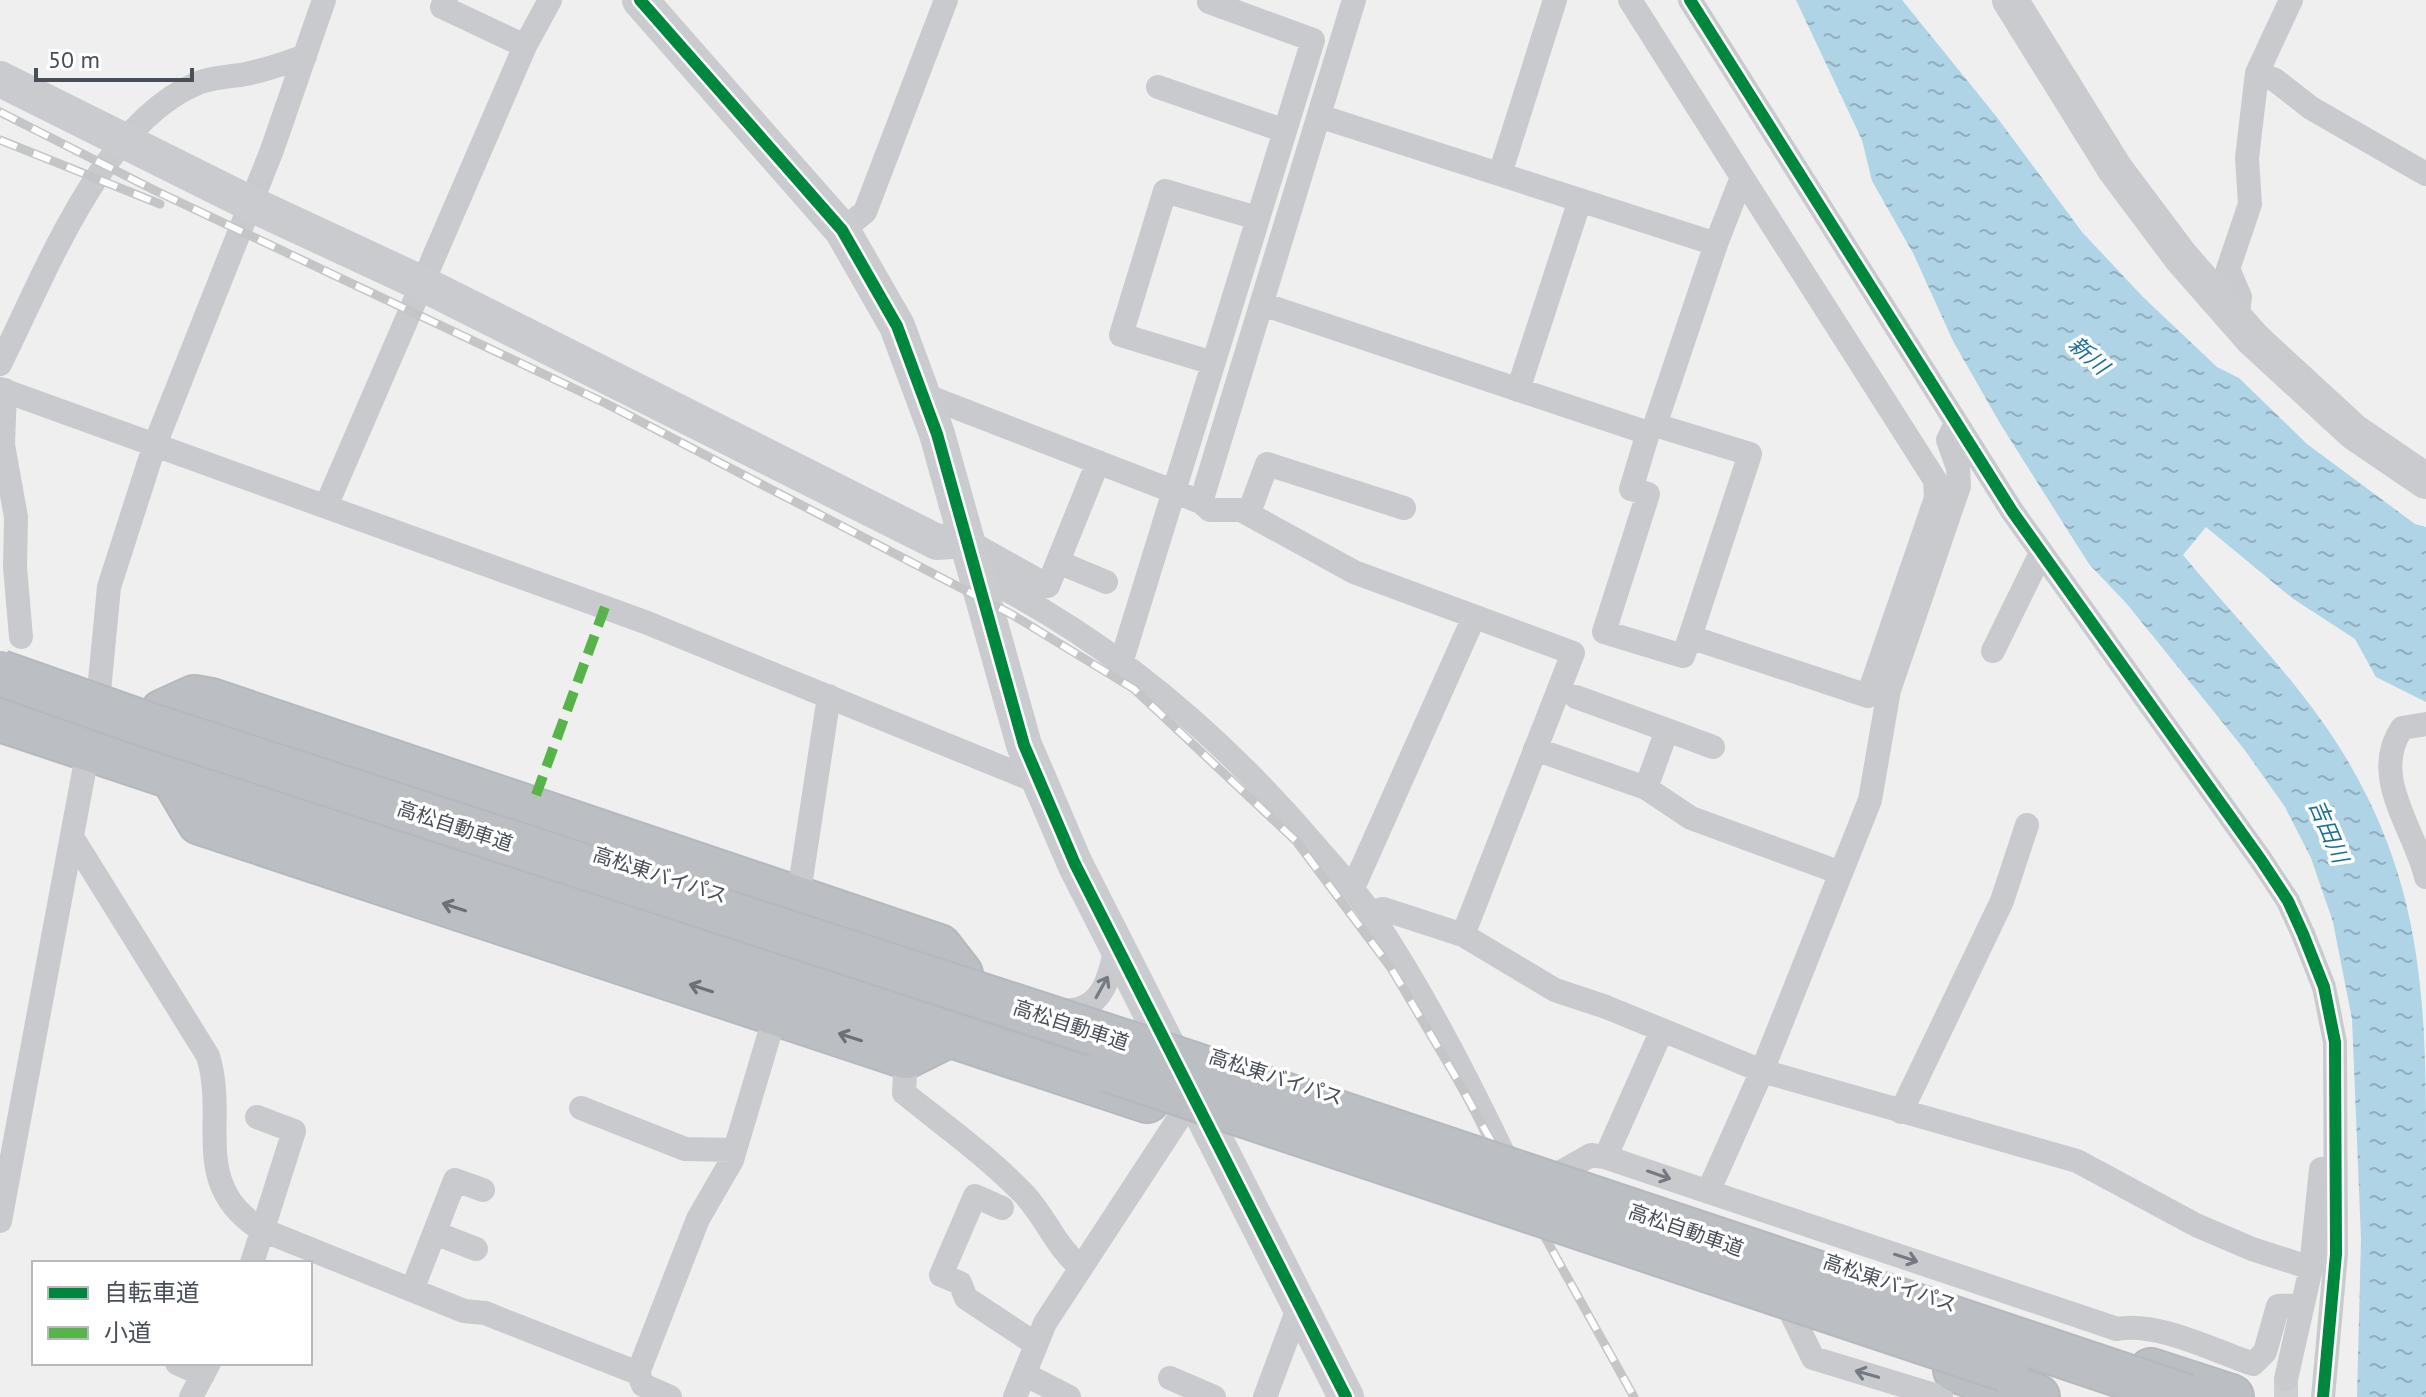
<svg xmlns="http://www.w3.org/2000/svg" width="2426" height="1397" viewBox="0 0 2426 1397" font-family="'PT Sans','Noto Sans JP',sans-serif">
	<defs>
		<pattern id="water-ripples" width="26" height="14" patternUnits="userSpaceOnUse" patternTransform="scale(2)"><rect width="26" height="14" fill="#afd4e5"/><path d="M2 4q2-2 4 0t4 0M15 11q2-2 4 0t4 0" fill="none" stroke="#90aebd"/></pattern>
	</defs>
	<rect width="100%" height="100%" fill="#efefef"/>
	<path fill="url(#water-ripples)" d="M1796,0H1902L1996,116L2082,232L2143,297L2217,367L2239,378L2307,444L2415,524L2426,527V702L2376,677L2355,639L2292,598L2206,527L2183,555C2239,623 2304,686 2349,763C2426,895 2426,1013 2426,1161C2426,1240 2426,1318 2426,1397H2357L2361,1239L2352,1019L2333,922L2311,858L2285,807L2244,749L2127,604L2089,564L2001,425L1953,341L1913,253L1872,181L1862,140Z"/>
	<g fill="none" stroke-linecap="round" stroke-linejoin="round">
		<path stroke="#cecfd1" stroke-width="24" stroke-dasharray="24 12" stroke-linecap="butt" d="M2286,1397V1379"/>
		<g stroke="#b5b8be" stroke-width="48">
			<path id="highway" d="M163,712L194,698L211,701L939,947L960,974
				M0,719L1147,1100
				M174,778L200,822L906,1056L948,1035
				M1956,1370L2037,1397
				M2151,1371L2231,1397"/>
		</g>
		<path stroke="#c9cacd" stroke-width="24" d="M446,0L442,7L525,46
			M1630,0L1742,177L1716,244
			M1690,0L2012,511L2261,860L2288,901L2303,934L2324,987L2335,1042L2336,1254L2323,1397
			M2257,73L2275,80L2311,108L2426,174
			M1158,87L1285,131
			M1500,174L1555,0
			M842,230L865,212L946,0
			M1262,304L1648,433L1655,425L1716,244L1319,116
			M2237,321L2240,297L2228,269L2250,204L2247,158L2257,73L2291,0
			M1213,363L1121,335L1165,191L1257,218
			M0,364C45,275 101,123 198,83C212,77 231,77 246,74C266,70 286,63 305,56
			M0,389L645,622L1038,782
			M5,390L3,445L16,517L15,567L21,637
			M1518,390L1580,200
			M924,395L1201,502L1354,0
			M1655,425L1750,454L1690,637L1868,696L1936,498L1935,480L1742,177
			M1648,433L1631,489L1648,494L1604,632L1683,656L1690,637
			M1201,502L1210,510H1250L1267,464L1404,508
			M326,506L525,46L550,0
			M1241,510L1354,572L1573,653L1463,935L1555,990L1606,1007L1762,1071L2077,1161L2196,1225L2252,1249L2311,1268
			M966,540L1048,586L1098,462
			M1058,562L1106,582
			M976,574C1108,639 1223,737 1318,849C1336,870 1356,891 1371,914C1422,990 1464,1071 1503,1153
			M1993,651L2041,553
			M1121,663L1313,40L1209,2
			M1576,697L1667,730L1646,788
			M2426,724L2402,728C2369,777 2415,829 2426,877
			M1667,730L1713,747
			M1535,749L1646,788L1691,818L1841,873
			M72,837L208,1056C228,1121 189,1183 260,1229L464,1311L485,1313L638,1373L643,1385L670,1397
			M1352,890L1474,617
			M798,899L829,696
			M1370,912L1383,909L1463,935
			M1071,1010C1103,1008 1110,975 1116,948
			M906,1056L904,1093C944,1125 988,1157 1024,1194C1047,1219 1054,1244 1080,1267
			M581,1108L685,1149L735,1150
			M1901,1112L2002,901L2027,825
			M1610,1147L1662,1030
			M1561,1172L1591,1155L1605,1157L2117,1329C2156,1321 2215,1351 2253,1364L2265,1352L2278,1306L2301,1305
			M1708,1192L1762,1071L1870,800L1889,690L1959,486L1958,468L1948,440L1956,423
			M1002,1208L975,1196L941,1275L960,1283L966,1298L1034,1343
			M0,1221L99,691L109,587L154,447L272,150L324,0
			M435,1233L476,1249
			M252,1263L294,1131L257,1117
			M412,1290L455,1180L483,1190
			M1792,1315L1813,1358L1941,1397
			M177,1363L203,1375
			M638,1373L698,1219L732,1160L776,1012
			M1026,1375L1069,1397
			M1170,1378L1214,1397
			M2286,1379L2311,1268L2321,1169
			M191,1397L209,1363
			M1015,1397L1045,1323L1183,1112
			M1265,1397L1299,1306"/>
		<path stroke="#cacbce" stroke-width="36" d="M640,0L842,230L897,326L937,434L1024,745L1075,864L1346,1397
			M2010,0L2115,169L2181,257L2253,339L2354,432L2426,481
			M0,79L251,204L425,285L937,542L966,540"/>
		<use href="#highway" stroke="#bbbfc3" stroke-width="44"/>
		<g stroke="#c4c5c7" stroke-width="9">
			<path id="rail" d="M0,112L156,191L607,404L1011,614L1134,689L1296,841L1391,968L1454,1074L1634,1397
				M0,140L160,204"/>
		</g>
		<use href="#rail" stroke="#fff" stroke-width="6" stroke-dasharray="18" stroke-linecap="butt"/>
		<g stroke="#b5b8be" stroke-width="48" stroke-linecap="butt">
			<path id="highway-bridge" d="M0,673L148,725L1185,1062L2187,1397
				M1107,1069L2005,1369"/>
		</g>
		<use href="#highway-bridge" stroke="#bbbfc3" stroke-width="44"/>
		<path stroke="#57b448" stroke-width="10" stroke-dasharray="20 10" stroke-linecap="butt" d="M536,795L605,607"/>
		<g stroke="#fff" stroke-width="17">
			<path id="cycleway" d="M640,0L842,230L897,326L937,434L1024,745L1075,864L1346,1397
				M1690,0L2012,511L2261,860L2288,901L2303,934L2324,987L2335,1042L2336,1254L2323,1397"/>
		</g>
		<use href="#cycleway" stroke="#00873e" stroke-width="12"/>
	</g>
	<defs><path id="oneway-shaft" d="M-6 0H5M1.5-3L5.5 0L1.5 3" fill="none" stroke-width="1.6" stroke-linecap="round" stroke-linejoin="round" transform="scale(2)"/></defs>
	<g stroke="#6a7179">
		<use href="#oneway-shaft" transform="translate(454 907) rotate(-162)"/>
		<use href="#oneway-shaft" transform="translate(701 988) rotate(-162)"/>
		<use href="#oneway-shaft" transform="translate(850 1037) rotate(-162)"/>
	</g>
	<g stroke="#757a82">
		<use href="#oneway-shaft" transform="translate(1102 987) rotate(-61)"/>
		<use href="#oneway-shaft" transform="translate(1659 1175) rotate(19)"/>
		<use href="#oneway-shaft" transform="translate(1906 1258) rotate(18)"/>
		<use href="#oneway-shaft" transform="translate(1867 1374) rotate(-164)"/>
	</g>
	<g text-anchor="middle" stroke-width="7" stroke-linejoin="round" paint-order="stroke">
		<g font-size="20" fill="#484f59" stroke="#fff">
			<text transform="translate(455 826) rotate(18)" y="7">高松自動車道</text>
			<text transform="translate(660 875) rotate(18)" y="7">高松東バイパス</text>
			<text transform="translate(1071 1025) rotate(18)" y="7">高松自動車道</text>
			<text transform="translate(1276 1077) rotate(18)" y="7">高松東バイパス</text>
			<text transform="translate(1686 1230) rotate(19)" y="7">高松自動車道</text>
			<text transform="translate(1890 1283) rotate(19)" y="7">高松東バイパス</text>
		</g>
		<g font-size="22" font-style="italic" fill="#1c7098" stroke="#fff">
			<text transform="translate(2089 355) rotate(42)" y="8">新川</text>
			<text transform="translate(2329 831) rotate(67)" y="8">吉田川</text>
		</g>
	</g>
	<rect x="32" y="1261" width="280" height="104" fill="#ffffff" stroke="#b6b9bd" stroke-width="2"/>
	<rect x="48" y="1287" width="40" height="12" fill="#00873e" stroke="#b6b9bd" stroke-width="2"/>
	<text x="104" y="1301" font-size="24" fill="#484f59">自転車道</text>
	<rect x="48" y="1327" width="40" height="12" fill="#57b448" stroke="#b6b9bd" stroke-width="2"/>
	<text x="104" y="1341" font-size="24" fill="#484f59">小道</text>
	<path d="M36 68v12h156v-12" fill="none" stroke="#484f59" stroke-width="4"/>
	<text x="48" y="68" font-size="24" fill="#484f59" stroke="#ffffff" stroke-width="6" paint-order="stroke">50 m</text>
</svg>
